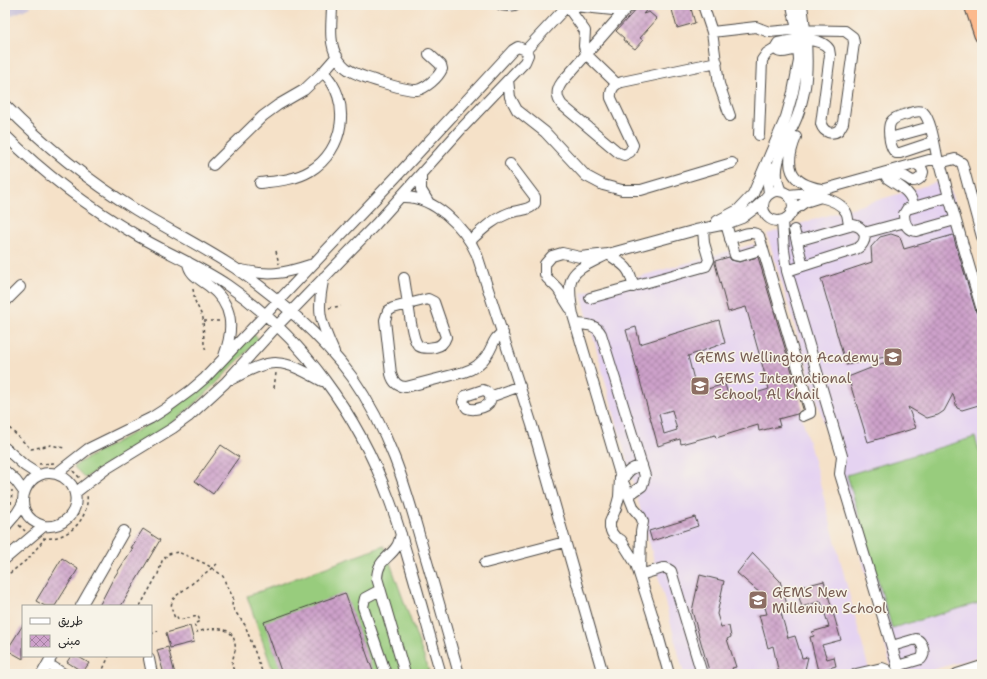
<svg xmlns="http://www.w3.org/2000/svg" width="987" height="679" viewBox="0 0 987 679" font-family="'Shantell Sans','Playpen Sans Arabic',sans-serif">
	<defs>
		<pattern id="building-cross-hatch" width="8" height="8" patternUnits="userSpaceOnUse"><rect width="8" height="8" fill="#cda1ca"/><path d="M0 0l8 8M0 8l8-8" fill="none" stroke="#a783a4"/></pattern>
	</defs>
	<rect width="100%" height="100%" fill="#f7f3e8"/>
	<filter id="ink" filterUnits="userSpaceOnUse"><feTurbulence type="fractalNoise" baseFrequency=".025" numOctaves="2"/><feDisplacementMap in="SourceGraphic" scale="8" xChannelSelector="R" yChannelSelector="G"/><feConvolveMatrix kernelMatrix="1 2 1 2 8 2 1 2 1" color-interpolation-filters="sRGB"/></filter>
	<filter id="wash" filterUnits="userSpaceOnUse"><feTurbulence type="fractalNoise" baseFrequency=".012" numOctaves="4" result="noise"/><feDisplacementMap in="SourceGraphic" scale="16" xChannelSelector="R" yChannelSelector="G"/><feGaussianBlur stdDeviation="0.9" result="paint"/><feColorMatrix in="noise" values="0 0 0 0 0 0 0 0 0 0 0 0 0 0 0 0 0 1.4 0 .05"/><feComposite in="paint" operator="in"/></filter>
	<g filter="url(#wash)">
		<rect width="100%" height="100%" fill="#f5e1c8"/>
		<path fill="#e5d3f1" d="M947,179L982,296V656L917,674H893L836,463L767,234Z
			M754,244L819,479L870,674H684L645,526L581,293Z"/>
		<path fill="#c7c0d9" d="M5,5H30L31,7L5,18Z"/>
		<path fill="#98cc7d" stroke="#627c54" d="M253,334L259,339L209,391L169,426L85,478L74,467L80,462L160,418Z
			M975,437L982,461V602L892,628L847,475Z
			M384,546L430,674H274L247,596Z"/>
		<g id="blocks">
			<path fill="url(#building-cross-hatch)" fill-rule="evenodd" d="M640,5H651L643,14L649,12L657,19L640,38L643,40L635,49L623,40L624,38L616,31Z
				M674,5H690L695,23L677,28L671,6Z
				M891,234L900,237L904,249L953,235L976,312L978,315L982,327V404L962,410L957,408L953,394L944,411L938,415L927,418L908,407L916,428L868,442L848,377L891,360L890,356L846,365L821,279L872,262L871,247L880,237Z
				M729,257L731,260L739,262L758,257L803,409L797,414L778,419L780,426L759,431L758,425L716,438L715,435L681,444L680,439L658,446L626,330L636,327L640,344L719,320L725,343L688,356L697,392L725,384L729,398L739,395L740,398L769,389L746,307L728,312L715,263V261ZM672,410L677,430L664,434L659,414Z
				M221,445L239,457L213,494L195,481Z
				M695,517L698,526L652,541L649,531Z
				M143,529L160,540L121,606H99L113,579L133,548H131Z
				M753,553L780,581L789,611L781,613L788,638L795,636L802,658L808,657L804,674H779L773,646L768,648L759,615L767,614L761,594L737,573Z
				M62,558L78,569L55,606H45L36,601Z
				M700,575L724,581L717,614L721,627L729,626L731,637L727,639L736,667L732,668L734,674H710L692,611Z
				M824,581L841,640L822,645L827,659L834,657L836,666L818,671L810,637L814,636L812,632L829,627L821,601L802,607L796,588Z
				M345,593L374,674H282L264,622Z
				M23,625V659L7,650Z
				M190,626L194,642L170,648L166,633Z
				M168,647L175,674H164L157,650Z
				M71,656H77L89,663L83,672L67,662Z"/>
		</g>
	</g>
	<g filter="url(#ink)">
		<use href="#blocks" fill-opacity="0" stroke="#494643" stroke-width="1"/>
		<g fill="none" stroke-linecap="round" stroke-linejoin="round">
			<g stroke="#494643" stroke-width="12">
				<path id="minor" d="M332,5C332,21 328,42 337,57C340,62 344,67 349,70C358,76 406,91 417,90C426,88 438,78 442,69L441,65L429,54
					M501,5L508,6L515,5
					M564,5L613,10L629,7
					M703,5L712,32L719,84L730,116
					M627,8L562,82C556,90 556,97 562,105L619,153L624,155L630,152L633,145L611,98C610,90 614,84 622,82L717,62
					M712,32L756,27L769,32L791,30L845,31L853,37L854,43L843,123L839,130C832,135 824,133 821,124L830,55L829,49C820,36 792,40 778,43L775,48L767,53L762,60L759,135
					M775,48C779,55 787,51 794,50
					M526,50L567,6L585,31L584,46L586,54L617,84
					M508,80L510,97L517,110L545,132L586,176L603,185L622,190H641L732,163
					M5,105C44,145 89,181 136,210C169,230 203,247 235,268C276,296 323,337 352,377C389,430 405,484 422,545C435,588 447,631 459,674
					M5,135C44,174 90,208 138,236C167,253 199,266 227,285C302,336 358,415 389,499C397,520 403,541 409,562C420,599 430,637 441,674
					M796,137C784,166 789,183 821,189
					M890,138L930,127
					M933,142L900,153H896C892,150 891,146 890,141C887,123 889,118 907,114C913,112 918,110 923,112C932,121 935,149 938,161
					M939,163L955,159L962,163L982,237
					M213,165L263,116L278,105L304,90L323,72L337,56
					M421,175V190L429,203
					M890,177C902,173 902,175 912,181C918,181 922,178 923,172L921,167L916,164
					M887,178C898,186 912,191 913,206
					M260,183C277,181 295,180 310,171C345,150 352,100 323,72
					M763 206a15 15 0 1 1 30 0a15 15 0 1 1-30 0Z
					M781,191C768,166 788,140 797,117C801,107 803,97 805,87C809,60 806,32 802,5
					M769,193L768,185L769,166
					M788,195L811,193L929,160H935L939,163L941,166L949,197L982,310
					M401,197C433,195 465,227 477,255L532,425L603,674
					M820,197C829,199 841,203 846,212C848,215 848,221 849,225
					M949,197L907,209L904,214C904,222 906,230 916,231L955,220
					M791,212L805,202L821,197
					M717,221L738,210L753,194L786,117L793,92L799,61L797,30L792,5
					M782,221L784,250L787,271L842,456L840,474L900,674
					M726,224L735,255L740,256L763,249
					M794,230L803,266
					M864,233L905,222
					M730,239C739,236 752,229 759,236L810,409V413L803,416
					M470,241C482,230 493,219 509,213C517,210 530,211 535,203V197L510,164
					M608,254C571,273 565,271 573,315L620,474L634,509L641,517L643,522L641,532L640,575
					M608,254C622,264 631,267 633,287
					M188,262C189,275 200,279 209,286C234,305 234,329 224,356
					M241,270C269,276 283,274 310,265
					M787,271L856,249C869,243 867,227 853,225L797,241
					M324,277C316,312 320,320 334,352
					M404,278L408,304L428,299L434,302L446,337C444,343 441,346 435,347C430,348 424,349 419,346C412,341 410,314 408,304L393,308L388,311L385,320L391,374C393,382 398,387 406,387L464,372C474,369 481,364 487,355C493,347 493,337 503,333
					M590,298L706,266L709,260L704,243L703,228
					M5,302L20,287
					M570,308L558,289L547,278L545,274V264L552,256L562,253L580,257L608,254L696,230L726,224L742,218L754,209L764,200
					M576,324C586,325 596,324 601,334L645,476L642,486L629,495
					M232,379C273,357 281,358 322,381
					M483,390C487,391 489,392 490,397C493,407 474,411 467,408L463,402L465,396Z
					M490,397L520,386
					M5,448L25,466L39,475
					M5,471L16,481L24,492
					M56,474L88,449L151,418L165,409L191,390L205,378L395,178L513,50L518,47L526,50L528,55L525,62L463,127L376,224L277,326L225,383L188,417L173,428L106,469L75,493
					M620,478L619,497L616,508L610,522V528L612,533L616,538L621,540L636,564L652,614L669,674
					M623,481C626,471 632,468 642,465
					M5,527L17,513L23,503
					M401,534C400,538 399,543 397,546C389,559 378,559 377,578L405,674
					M5,559L44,526C62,528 79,514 75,494C74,487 69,481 63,477C29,458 3,514 44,526
					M485,563L565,542
					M640,575L663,568H666L671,571L702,674
					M380,590L365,598L363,607L386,674
					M81,606L124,531
					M892,646L916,639C923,642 926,653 921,659L897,666
					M149,659L152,674
					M48,664L64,674
					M42,674L52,656
					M856,674L882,668L887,670L890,674
					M957,674L982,666"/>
			</g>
			<g stroke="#494643" stroke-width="17">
				<path id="highway" d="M972,5L982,35"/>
			</g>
			<path stroke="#494643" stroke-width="1.5" stroke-dasharray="3 3" stroke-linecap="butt" d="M276,251L279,264
				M193,289L195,301L203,318L204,344L206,351
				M329,308L341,306
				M204,321H222
				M274,388L276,373
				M5,424L31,449L51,445L64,448
				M39,464L55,463
				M73,471L80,478
				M11,504L12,490
				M5,509L10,507
				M19,525L25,531
				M43,538C68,541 90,519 87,494
				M217,564L176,596C169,603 171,609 175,618L177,617L179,620L198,616L200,621L194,624L197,632C211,628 233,624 235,644C237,656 227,661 236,674
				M5,577L29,558L45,538
				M140,606L158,574L162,561L168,554L178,552L206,564L222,575L224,578L226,585L233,597L232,606L234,610L245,625L263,674
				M151,634L158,631
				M101,674L109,656"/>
			<use href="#minor" stroke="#fff" stroke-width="10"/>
			<use href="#highway" stroke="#fcba8d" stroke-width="15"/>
		</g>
	</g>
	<defs>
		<g id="school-square" transform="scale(1)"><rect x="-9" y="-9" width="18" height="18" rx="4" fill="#8d6e63" stroke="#f7f3e8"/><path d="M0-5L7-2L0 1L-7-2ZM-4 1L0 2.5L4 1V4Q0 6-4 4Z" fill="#fff"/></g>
	</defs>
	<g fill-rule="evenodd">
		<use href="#school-square" x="893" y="357"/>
		<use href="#school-square" x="700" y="386"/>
		<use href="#school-square" x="758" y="600"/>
	</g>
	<g text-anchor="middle" stroke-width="3" stroke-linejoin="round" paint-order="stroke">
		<g font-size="14" fill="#785e54" stroke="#f7f3e8" text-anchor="start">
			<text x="879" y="362" text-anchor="end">GEMS Wellington Academy</text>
			<text x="714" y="383">GEMS International<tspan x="714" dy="16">School, Al Khail</tspan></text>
			<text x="772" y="597">GEMS New<tspan x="772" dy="16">Millenium School</tspan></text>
		</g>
	</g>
	<rect width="987" height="679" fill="none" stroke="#f7f3e8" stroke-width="20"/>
	<rect x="22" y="605" width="130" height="52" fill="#f7f3e8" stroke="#a5a39c"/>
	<rect x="30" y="618" width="20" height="6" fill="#ffffff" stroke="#a5a39c"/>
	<text x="58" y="625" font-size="12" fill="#2b2b2b">طريق</text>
	<rect x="30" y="635" width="20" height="12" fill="url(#building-cross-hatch)" stroke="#a5a39c"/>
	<text x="58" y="645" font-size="12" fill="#2b2b2b">مبنى</text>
</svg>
